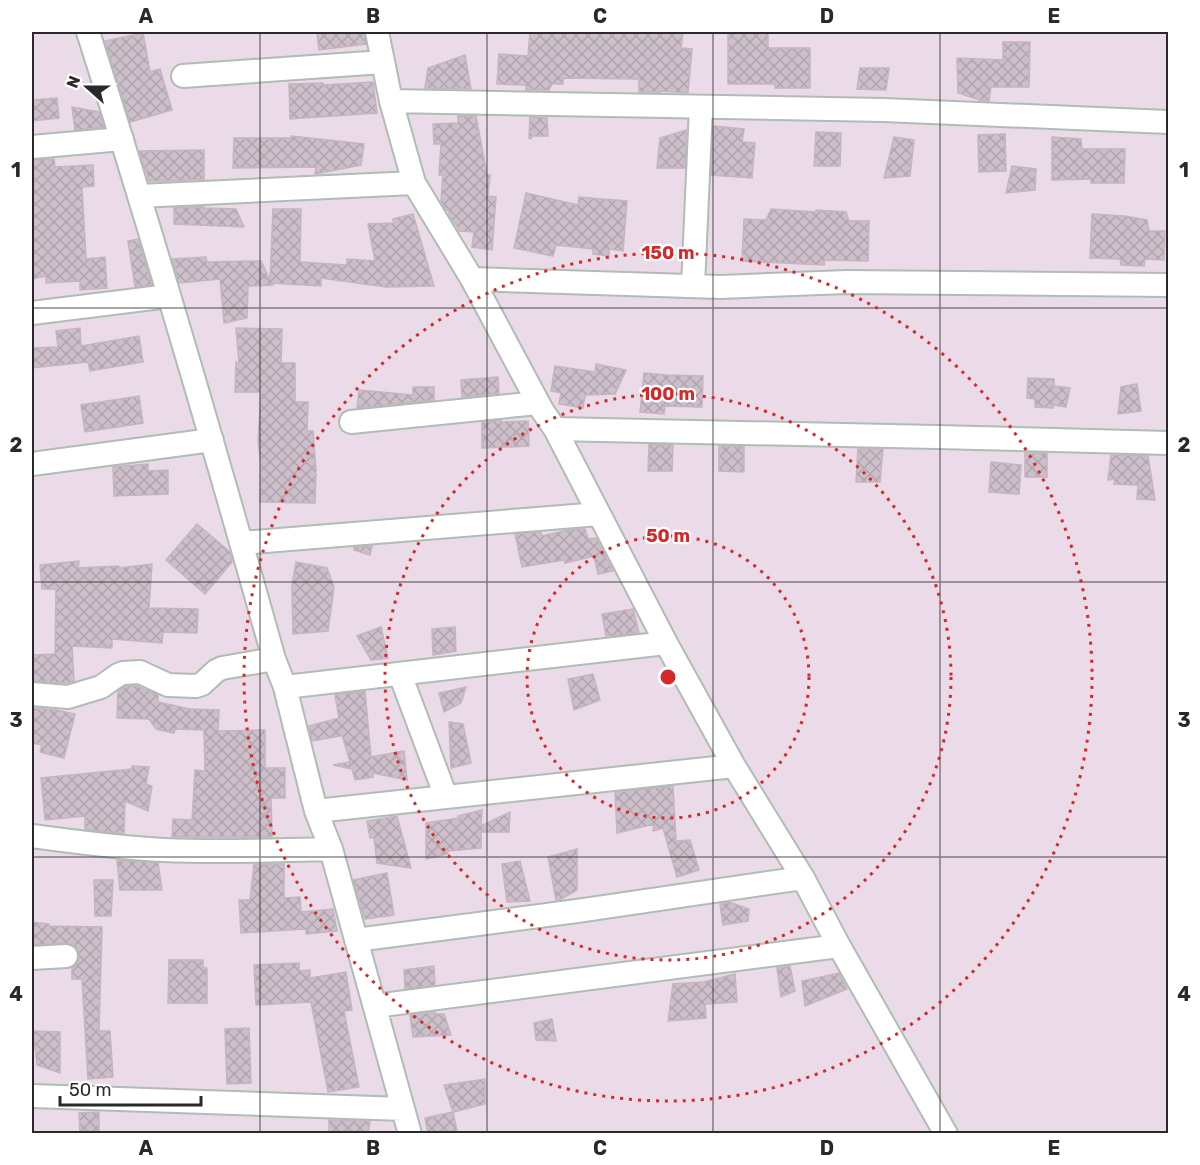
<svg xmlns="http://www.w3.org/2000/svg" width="1200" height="1165" viewBox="0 0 1200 1165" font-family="Rubik,sans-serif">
	<defs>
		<pattern id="building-cross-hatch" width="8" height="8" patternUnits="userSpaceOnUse" patternTransform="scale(1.5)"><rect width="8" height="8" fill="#cdbfca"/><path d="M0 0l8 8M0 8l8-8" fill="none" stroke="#b0a4ae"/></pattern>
	</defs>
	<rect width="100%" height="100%" fill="#ebdae8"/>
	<path fill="url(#building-cross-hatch)" stroke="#c6b4c2" stroke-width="1.5" d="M317,32H364L366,44L319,50Z
		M530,32H683L681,48L692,49L688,93L661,91V92H639V79L563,78V84H552L549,90H526V85L497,84L499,54L528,56Z
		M728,32H768V48H810V88H775V84H728Z
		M143,33L150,72L160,69L172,110L130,122L105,41Z
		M1003,42H1030L1029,87H991L989,101H983L958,93L957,58L1003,60Z
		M465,55L471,89L425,88L428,68Z
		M860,68H889L886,90L857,89Z
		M373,82L377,113L290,119L289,84L323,83V85Z
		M57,98L59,118L32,121V100Z
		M72,107L99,112L104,127L75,130Z
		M458,116H476L487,175H490L488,196L496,197L492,250L472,247L474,232L459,231L455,223H454L449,214V210H446L441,201L443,175H439L441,144H434L433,124L458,123Z
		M530,117L547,118L548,136H532L531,139L529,138Z
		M714,126L744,129L742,142L755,143L752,178L711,175Z
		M686,130L685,168H657L660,138Z
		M816,132L841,133L840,166H814Z
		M1005,134L1006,171L979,172L978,135Z
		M291,136L364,144L361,165L315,174L316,167L233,168L234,138H291Z
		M894,137L914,140L910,176L884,178Z
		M1052,137L1081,139L1082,149H1125L1124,183H1091V179L1052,180Z
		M204,150V179L168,181H149L146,170H145L139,151Z
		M54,159L55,167L93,165L94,186L82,187L86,259L105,257L107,288L80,290V281L46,283V276L32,279V188L34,187L32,160Z
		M1012,166L1036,169L1035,190L1006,193Z
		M526,193L578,205L579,197L627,201L623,251L609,249V256L593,254V249L556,245L553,256L514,248Z
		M204,206V208L236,209L244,227L174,224V208Z
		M273,209H301L300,262L347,265V259L375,261L368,224L394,223L393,219L413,214L434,286L386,287L321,278V286L271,283L273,285L248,286L247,318L224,323L220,279L179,283L172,259L206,257L207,262L261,261L270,280Z
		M771,209L816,212V210L846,212L849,221H869L868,261L825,260L824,265L742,261L744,219L766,220Z
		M1092,214L1124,216L1147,220L1149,231H1165L1164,260L1145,259L1144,266L1121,265L1120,259L1090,258Z
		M138,239L152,285L135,287L128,241Z
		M80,328L81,346L139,336L143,362L90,371L88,362L32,368V348L58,347L56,331Z
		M236,328L282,329L281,363H295V402H308L307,431H313L316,470L315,503L260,502L261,462L258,441L261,392H235L236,362L239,363Z
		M596,364L626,370L615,394L585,395L583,408L559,404L561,393L551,391L555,366L595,372Z
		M644,373L666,375L703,376L702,407L665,406L664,414L640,412Z
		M498,377L499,393L462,397L461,380Z
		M1028,378L1054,379V386L1070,388L1066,407L1053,405V408L1035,407V399L1027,398Z
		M1137,384L1141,411L1118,414L1121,387Z
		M413,387H434V400L357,408L359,390L413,395Z
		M139,396L143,423L85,432L81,405Z
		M501,420V422L528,421L529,446L482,448V422Z
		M649,444L673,445L672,471H648Z
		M719,446H744V472L719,471Z
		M858,449H883L880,482H856Z
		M1025,453H1047V477H1025Z
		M1111,455L1148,456L1155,500L1137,499L1138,485L1114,484L1115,479L1108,480Z
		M991,462L1021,465L1019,494L989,492Z
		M148,464V471L168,470V494L114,496L113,467Z
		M197,524L230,552L232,562L205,594L166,560Z
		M585,529L588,539L596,538L613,571L598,574L594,556L565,563L564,560L522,567L515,534L541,532L542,536L568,530Z
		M372,546L370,555L354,550V547Z
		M79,561L78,568L119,566V568L152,564L149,608L198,609L197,633L163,632L162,643L112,639V648L72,646L74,681L67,683L32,681V655L55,654L56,589H42L40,565Z
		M296,562L327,568L334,587L328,631L293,634L292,585Z
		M633,609L639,633L606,636L602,614Z
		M381,627L388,658L371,660L357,636Z
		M455,627L456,651L433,655L432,629Z
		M593,674L600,700L574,710L568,679Z
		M126,686H137L158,695V702L190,709L219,710L218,731L265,730V768H285V798H271L272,837H172L173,819L192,820L195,770L205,771L204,730L175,729L174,733L156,729L149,719L117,718L118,691Z
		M466,687L461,703L444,712L439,693Z
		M365,691L371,757L404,751L407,780L373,773V777L355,780L352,769L333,765L350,762L342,735L340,736L312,741L309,726L339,718L335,695Z
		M33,708L56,710L75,714L64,758L40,752L42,745L32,743V719Z
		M449,722L463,724L471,763L451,768Z
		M132,766L149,767L146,784L152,786L148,811L125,801L124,834L85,829V816L45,820L41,778L132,769Z
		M673,786L676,841L690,840L699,870L677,877L663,828L653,831L654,824L617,833L615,792Z
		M482,810L481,826L510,812L509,832H481V848L448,851V854L426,859V823L459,818L458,816Z
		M397,816L411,868L377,863L374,838H370L367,821Z
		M577,849V890L561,899L556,900L548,857Z
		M117,860L158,863L162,890H120Z
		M520,861L530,901L507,902L502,864Z
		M254,864H284V900L285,898L300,897L301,912L333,909L337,931L306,934V929L241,933L239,900H250Z
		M387,873L394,915L365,919L353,880Z
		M94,880H113L111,916H95Z
		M729,902L749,909L748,921L723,925L720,904Z
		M32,922L49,924L48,926L102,927L99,1031H110L113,1077L88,1079L82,979H72V968L78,963L79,956L78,949L73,944L66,943L32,945Z
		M169,960H203V968H207V1003H168Z
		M299,963V971L310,970V978L346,972L352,1010L344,1011L359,1087L328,1092L311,1002L256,1005L254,965Z
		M434,966L435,985L405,989L404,970Z
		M790,966L795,991L781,997L777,968Z
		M839,973L847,989L805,1006L802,981Z
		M735,974L737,1002L705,1004L706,1018L668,1021L673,984L704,982Z
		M435,1012V1014H444L451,1035L413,1037L410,1015Z
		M552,1019L556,1041L536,1040L534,1023Z
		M249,1028L251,1083L227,1084L225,1029Z
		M32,1031L60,1032V1073L37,1065L35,1046H32Z
		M485,1079V1104L453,1112L444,1085Z
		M99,1112V1134H80L79,1113Z
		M453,1112L457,1131L445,1134H428L425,1118Z
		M329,1120L370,1121L368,1134H329Z"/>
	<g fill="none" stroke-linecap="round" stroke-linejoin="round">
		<g stroke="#afbdb4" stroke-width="26">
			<path id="street" d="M88,32C154,239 215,449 274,659L285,687L316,811L331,849L410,1134
				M377,32L391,101L414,183L472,279L542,410L555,429L666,643L734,766L803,878L839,946L946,1134
				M183,76L383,62
				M391,101L884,110L1168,122
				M32,147L122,139
				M139,196L414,183
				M472,279L720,287L846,282L1168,285
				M693,286L701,107
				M32,313L169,296
				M351,422L538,403
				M555,429L936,437L1168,443
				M32,464L212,440
				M241,543L599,514
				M400,674L446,797
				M285,687L666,643
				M32,694L68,697L101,687L118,675L123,673L140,672L168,685L196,686L202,684L216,671L222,668L274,659
				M316,811L734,766
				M32,836C76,842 120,848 164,850C220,853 275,850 331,849
				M356,940L577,911L803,878
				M32,958L66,956
				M375,1006L839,946
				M32,1096L403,1109"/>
		</g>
		<use href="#street" stroke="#fff" stroke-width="22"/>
	</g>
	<path fill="none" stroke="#292929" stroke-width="1.5" stroke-opacity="0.55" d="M260,32V1134M487,32V1134M713,32V1134M940,32V1134M32,308H1168M32,582H1168M32,857H1168"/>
	<g fill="none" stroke="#d62828" stroke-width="3" stroke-dasharray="3 6">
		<circle cx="668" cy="677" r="141"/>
		<circle cx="668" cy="677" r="283"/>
		<circle cx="668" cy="677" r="424"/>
	</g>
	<circle cx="668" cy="677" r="9" fill="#d62828" stroke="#fff" stroke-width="3"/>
	<g font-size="18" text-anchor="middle" font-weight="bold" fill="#d62828" stroke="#fff" stroke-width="4.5" stroke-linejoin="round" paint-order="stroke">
		<text x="668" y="259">150 m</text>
		<text x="668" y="400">100 m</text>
		<text x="668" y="542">50 m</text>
	</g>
	<rect width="1200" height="1165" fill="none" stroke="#ffffff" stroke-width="66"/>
	<g transform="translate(87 87) rotate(291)" stroke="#ffffff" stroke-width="4.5" paint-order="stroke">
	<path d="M0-4.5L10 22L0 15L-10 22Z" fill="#292929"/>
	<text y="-9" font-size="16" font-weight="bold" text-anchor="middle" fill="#292929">N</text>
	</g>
	<path d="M60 1096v9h141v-9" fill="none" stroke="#292929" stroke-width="3"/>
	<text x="69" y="1096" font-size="18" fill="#292929" stroke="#ffffff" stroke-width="4.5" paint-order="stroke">50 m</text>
	<rect x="33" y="33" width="1134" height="1099" fill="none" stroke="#292929" stroke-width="2"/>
	<g font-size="20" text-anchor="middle" font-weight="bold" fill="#292929">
		<text x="146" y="23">A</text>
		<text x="373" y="23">B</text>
		<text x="600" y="23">C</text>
		<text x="827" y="23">D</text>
		<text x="1054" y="23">E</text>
		<text x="16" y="177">1</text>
		<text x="1184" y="177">1</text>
		<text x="16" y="452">2</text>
		<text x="1184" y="452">2</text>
		<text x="16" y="727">3</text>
		<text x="1184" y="727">3</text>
		<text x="16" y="1001">4</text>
		<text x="1184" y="1001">4</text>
		<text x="146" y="1155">A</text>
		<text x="373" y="1155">B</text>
		<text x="600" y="1155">C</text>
		<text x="827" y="1155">D</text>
		<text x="1054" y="1155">E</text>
	</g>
</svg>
